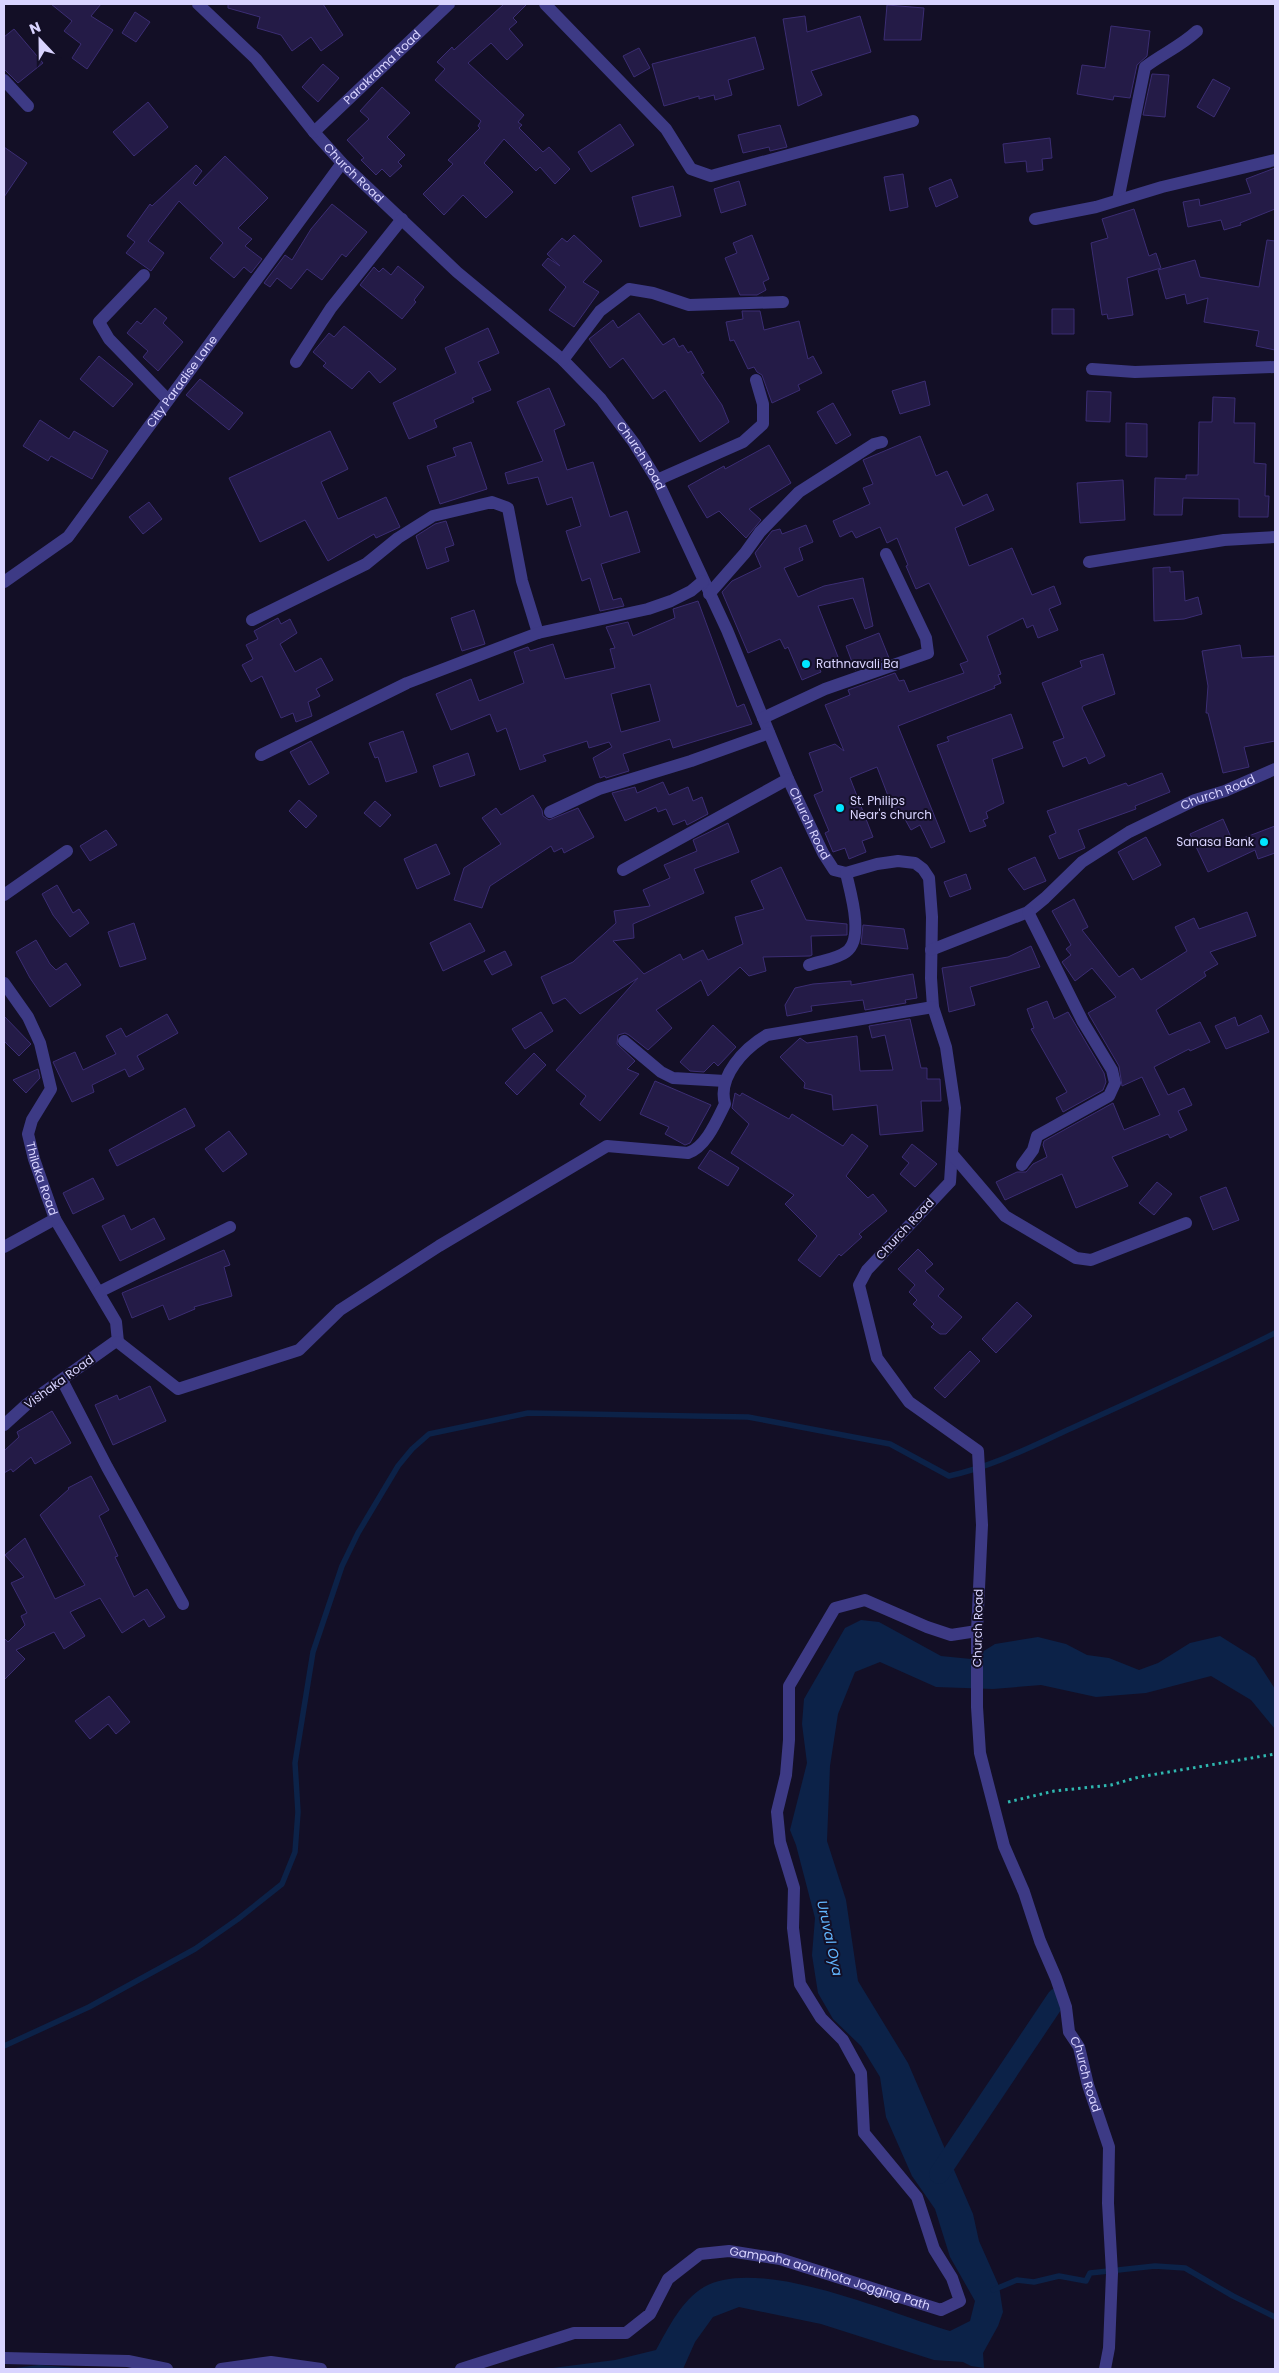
<svg xmlns="http://www.w3.org/2000/svg" width="1279" height="2373" viewBox="0 0 1279 2373" font-family="Poppins,sans-serif">
	<rect width="100%" height="100%" fill="#130f26"/>
	<path fill="#0c2248" d="M861,1620L879,1622L941,1656L971,1659L995,1644L1038,1637L1066,1644L1087,1655L1109,1658L1139,1670L1158,1663L1190,1643L1220,1636L1255,1658L1275,1689V1729L1251,1700L1211,1676L1146,1693L1096,1697L1041,1685L993,1689L936,1687L880,1662L855,1672L838,1714L830,1766L827,1841L846,1900L858,1981L908,2063L973,2214L979,2241L999,2286L1003,2312L998,2326L983,2353L984,2368L971,2366L963,2362L934,2360L821,2324L739,2307L713,2317L695,2342L683,2369H545L615,2360L656,2350C669,2327 681,2301 704,2287C759,2255 891,2314 950,2331L970,2321L975,2301L950,2257L935,2209L912,2176L886,2117L880,2077L861,2046L833,2019L818,1993L812,1955L815,1918L796,1845L790,1830L807,1763L802,1724L804,1699L845,1628Z
		M39,2365L90,2369H6Z"/>
	<g fill="none" stroke-linecap="round" stroke-linejoin="round">
		<path stroke="#0c2248" stroke-width="5.5" d="M4,2046L89,2007L195,1949L238,1919L282,1884L295,1852L298,1812L295,1763L313,1652L342,1566L358,1533L398,1466L412,1449L429,1434L528,1413L748,1417L890,1444L949,1476C994,1466 1030,1447 1072,1428C1140,1397 1208,1367 1275,1333
			M993,2290L1017,2280L1034,2282L1059,2276L1086,2281L1090,2273L1155,2266L1185,2268L1233,2296L1275,2317"/>
		<path stroke="#0c2248" stroke-width="20" d="M939,2174L1057,1998"/>
	</g>
	<path fill="#241b47" stroke="#3b2d73" fill-rule="evenodd" d="M51,4H101L91,16L113,30L87,69L72,58L81,44L64,31L72,21Z
		M228,4H323L343,35L321,51L311,37L292,51L281,35L257,28L260,17L228,8Z
		M504,4H527L513,18L517,22L509,29L523,45L507,60L491,43L468,63L524,115L518,122L522,125L519,128L543,152L549,147L570,169L555,184L540,167L536,171L504,139L484,163L513,192L486,218L463,195L444,215L423,194L453,164L448,160L480,128L478,126L481,121L435,80L445,69L437,62L452,47L454,50Z
		M887,5L924,8L921,40H884Z
		M135,12L150,22L136,42L122,33Z
		M805,16L807,32L860,16L871,52L811,71L822,95L798,106L783,19Z
		M1111,26L1150,31L1147,56L1137,65L1130,98L1114,96L1113,100L1077,94L1082,65L1105,68Z
		M14,29L43,63L18,83L4,69V37Z
		M755,37L764,69L728,80L732,95L715,100L714,95L699,99V96L664,106L652,64Z
		M639,48L650,68L634,77L623,56Z
		M323,64L339,78L318,102L302,87Z
		M1152,74L1169,75L1165,117L1143,115Z
		M1213,79L1230,88L1214,117L1197,107Z
		M382,87L410,113L387,137L405,155L398,162L402,166L390,177L382,169L376,175L361,160L364,158L347,140L369,119L360,111Z
		M148,102L168,127L134,156L113,132Z
		M620,124L634,145L591,172L578,152Z
		M780,125L787,147L770,151L769,147L743,153L738,135Z
		M1050,138L1052,158L1042,159L1043,170L1027,172L1026,161L1005,163L1003,144Z
		M4,147L27,163L4,197Z
		M225,156L268,198L238,228L252,239L245,246L262,259L251,273L244,267L234,278L210,258L223,243L179,201L148,241L164,253L151,271L126,253L135,242L127,236L150,204L152,206L196,165L202,171L193,183L196,186Z
		M1275,168V209L1240,223L1241,225L1224,230L1221,220L1188,227L1183,202L1199,199L1200,206L1251,193L1246,179Z
		M903,174L908,207L890,211L884,177Z
		M951,179L958,197L936,207L929,188Z
		M739,181L746,205L721,213L714,189Z
		M673,186L681,216L640,227L632,197Z
		M332,204L367,232L346,257L342,254L322,280L307,269L291,289L277,278L270,287L264,283L285,255L292,260L311,229Z
		M1134,209L1149,256L1156,253L1161,268L1127,278L1133,315L1108,319L1107,314L1102,315L1091,243L1108,238L1102,219Z
		M574,235L602,261L583,282L599,292L574,327L549,310L566,287L542,265L548,258L560,266L547,254L562,238L567,242Z
		M752,235L769,279L763,282L766,290L757,295H740L725,258L737,253L733,243Z
		M1267,240L1275,241V350L1256,346L1259,331L1204,322L1208,298L1187,304L1185,294L1166,299L1158,270L1195,260L1200,277L1259,287Z
		M398,266L424,287L414,300L416,302L402,319L360,285L374,267L379,272L383,268L391,275Z
		M155,308L167,318L163,323L183,342L158,371L143,357L148,351L127,333L137,321L141,324Z
		M1052,309H1074V334H1052Z
		M742,311H760L764,330L799,321L808,359L813,356L822,373L798,385L800,390L772,403L762,375L757,372L754,367L748,369L734,340L730,341L726,322L743,319Z
		M639,313L663,345L674,338L679,347L683,345L688,353L691,351L704,373L701,374L722,405L729,422L700,442L665,390L653,399L623,358L610,368L589,339L613,320L618,328Z
		M344,326L396,369L380,383L369,371L352,389L323,366L326,363L313,352L329,333L334,337Z
		M488,328L499,353L478,362L491,390L472,398L474,402L434,420L437,427L409,439L393,403L456,373L445,348Z
		M99,356L133,384L113,407L80,379Z
		M200,379L243,413L229,430L186,395Z
		M925,381L930,405L900,414L892,391Z
		M549,388L565,425L554,430L567,470L593,462L610,517L627,511L640,552L601,564L613,600L621,598L624,606L600,611L590,578L582,581L566,531L581,526L572,497L547,505L538,477L508,484L505,473L543,461L517,402Z
		M1087,391L1111,392L1110,422L1086,421Z
		M1213,397L1235,398L1234,423H1255L1254,463L1266,464L1265,496H1269L1268,517H1239V499L1183,498L1182,515H1154L1155,478L1186,479V475H1198L1199,422H1212Z
		M833,403L851,435L836,444L817,412Z
		M40,420L69,439L74,431L108,451L92,479L51,456L48,461L23,446Z
		M1126,423L1147,424V457L1126,456Z
		M330,431L348,469L321,482L338,519L386,497L400,527L376,538L374,534L328,561L305,520L260,542L229,478Z
		M920,436L936,476L947,471L963,506L987,494L994,510L955,528L969,566L1012,548L1032,595L1054,586L1061,604L1049,609L1058,630L1038,638L1033,625L1027,628L1023,618L987,636L1001,674L998,675L1001,683L994,686L995,688L898,726L945,842L931,848L920,825L911,830L901,812L895,814L877,767L850,778L873,837L862,841L866,852L849,859L845,848L833,852L825,833L829,831L814,795L823,791L809,753L835,744L844,751L825,705L850,695L848,690L895,673L899,681L904,680L909,692L964,673L960,664L968,661L929,583L916,589L906,566L908,565L897,538L887,543L880,527L856,538L852,531L840,537L833,521L870,504L863,488L873,484L863,460Z
		M471,442L487,489L440,504L427,466L456,456L453,448Z
		M769,445L791,483L749,509L761,520L746,538L719,511L707,518L688,486L724,466L725,469Z
		M1123,480L1125,520L1080,523L1077,483Z
		M149,502L162,519L143,534L129,517Z
		M446,521L454,545L445,548L449,561L427,569L416,536L435,524Z
		M806,525L813,542L799,548L803,560L784,568L798,597L824,586L863,578L873,626L865,629L853,598L818,606L838,657L818,665L821,672L802,680L788,647L785,649L780,639L748,653L722,592L732,581L761,567L755,553L772,531L780,529L782,534Z
		M1170,567V572L1183,571L1185,601L1198,597L1202,614L1184,619L1154,621L1153,568Z
		M698,601L737,707L744,704L752,724L673,748L670,739L623,754L629,771L606,778L605,776L600,778L593,758L612,747L609,742L589,748L587,741L543,755L546,761L520,770L506,728L497,732L490,714L451,730L436,694L471,679L479,701L524,683L514,652L528,647L530,651L553,644L565,679L615,668L610,649L615,648L606,627L628,622L633,636L675,618L673,609ZM650,684L660,721L621,732L611,694Z
		M474,610L485,644L462,651L451,618Z
		M278,618L281,624L290,619L297,633L280,644L295,672L321,658L333,680L316,689L320,696L308,702L312,716L296,722L293,713L281,718L262,676L251,682L242,665L253,659L246,645L258,639L254,631Z
		M879,633L889,658L855,670L846,646Z
		M1240,645L1242,658L1275,656V741L1244,747L1249,767L1223,773L1208,713H1206L1208,686L1202,651Z
		M1103,654L1115,694L1083,706L1082,708L1105,756L1089,764L1086,757L1063,767L1053,742L1064,738L1042,683L1082,667L1080,661Z
		M1011,714L1023,748L992,759L1004,803L986,812L988,818L983,820L986,826L970,832L937,745L949,741L947,737Z
		M403,731L417,772L386,782L378,757L375,758L369,743Z
		M311,741L329,773L309,785L290,752Z
		M468,753L475,775L440,787L433,766Z
		M1162,773L1170,792L1135,806L1136,809L1078,830L1085,848L1059,859L1049,836L1056,833L1047,811L1126,783L1128,786Z
		M663,782L669,795L688,787L693,801L702,797L708,814L687,825L685,820L673,825L666,809L658,812L656,807L625,821L612,793L635,787L637,793Z
		M533,795L542,810L543,816L549,820L578,808L594,837L564,853L562,848L554,852L551,846L490,886L482,908L454,900L464,868L501,844L482,818L496,808L501,815Z
		M299,800L317,816L306,828L289,811Z
		M375,801L391,815L380,827L364,813Z
		M1223,819L1233,842L1275,826V853L1258,859L1255,850L1208,872L1190,834Z
		M728,823L739,852L694,869L704,893L633,924L634,938L613,941L644,974L680,954L683,960L703,950L708,960L743,944L735,917L764,909L751,881L781,867L806,920L847,924V935L811,936L812,955L810,956L763,957L766,971L749,976L740,967L708,996L701,980L656,1010L672,1028L648,1050L629,1035L625,1033L618,1035L617,1044L635,1061L627,1069L639,1074L600,1121L580,1104L586,1096L556,1070L638,978L580,1014L565,998L553,1004L541,977L573,962L616,923L614,911L650,906L643,890L670,878L664,865L697,851L693,840Z
		M106,830L117,845L90,861L80,846Z
		M1146,837L1161,865L1133,880L1118,852Z
		M436,844L450,874L417,889L404,859Z
		M1035,857L1046,881L1024,890L1008,869Z
		M966,874L971,889L950,897L944,882Z
		M57,885L73,913L79,909L89,923L70,937L53,915L42,894Z
		M1074,899L1088,927L1082,930L1119,977L1133,968L1141,980L1187,951L1175,927L1194,918L1199,929L1247,912L1256,936L1210,952L1218,964L1204,972L1206,976L1156,1010L1169,1035L1200,1022L1210,1042L1190,1051L1189,1049L1154,1067L1168,1095L1184,1088L1192,1105L1178,1111L1187,1130L1170,1138L1168,1134L1112,1157L1128,1186L1076,1208L1062,1174L1005,1200L996,1182L1017,1172H1026L1033,1164L1047,1157L1043,1145L1044,1141L1113,1103L1124,1130L1160,1115L1142,1077L1122,1086L1119,1066L1088,1013L1116,997L1092,968L1075,981L1062,962L1071,955L1066,949L1071,945L1052,911Z
		M134,923L146,959L120,967L108,932Z
		M470,923L485,951L443,971L430,943Z
		M863,925L904,929L908,949L861,944Z
		M36,940L50,964L56,970L66,963L81,985L50,1007L30,978L16,952Z
		M1031,946L1040,967L970,987L975,1005L949,1012L942,968L1008,957Z
		M505,951L512,965L492,975L484,961Z
		M913,974L917,998L905,1000L906,1003L865,1010L863,1000L811,1006L812,1011L787,1016L785,1005L795,988L813,984L851,981V985Z
		M1047,1001L1054,1019L1068,1012L1104,1073L1106,1082L1103,1090L1063,1112L1056,1098L1067,1092L1031,1029L1034,1028L1027,1009Z
		M541,1012L553,1031L525,1049L512,1029Z
		M167,1014L178,1033L137,1056L144,1069L129,1077L125,1069L92,1085L94,1092L72,1102L53,1062L75,1052L83,1070L116,1054L106,1036L121,1028L126,1037Z
		M1261,1015L1269,1032L1226,1049L1215,1026L1235,1017L1238,1026Z
		M4,1016L31,1044L19,1056L4,1041Z
		M910,1019L921,1068H927V1079H940L941,1101H921L923,1131L880,1135L877,1105L833,1110L832,1095L804,1088L805,1083L780,1057L800,1038L807,1043L857,1036L860,1071L893,1070L885,1035L872,1038L869,1026Z
		M713,1025L736,1047L718,1066L714,1062L704,1072L690,1071L680,1062Z
		M534,1053L546,1065L517,1095L505,1083Z
		M38,1069L40,1078L26,1093L13,1080Z
		M655,1081L711,1105L690,1143L685,1145L665,1134L669,1127L640,1114Z
		M735,1093L740,1096L742,1093L789,1119L792,1114L843,1146L852,1134L868,1146L846,1176L868,1198L873,1194L887,1211L859,1234L862,1237L841,1256L839,1254L820,1277L798,1260L817,1236L785,1204L794,1195L731,1153L749,1124L732,1108Z
		M185,1108L195,1126L117,1166L109,1150Z
		M229,1131L247,1154L223,1172L205,1149Z
		M912,1144L937,1164L915,1187L900,1174L909,1163L902,1157Z
		M710,1150L739,1168L728,1186L698,1168Z
		M93,1178L104,1199L73,1214L63,1193Z
		M1157,1182L1172,1194L1154,1215L1139,1203Z
		M1226,1187L1239,1220L1213,1230L1200,1197Z
		M124,1215L131,1230L154,1218L165,1239L120,1261L102,1226Z
		M918,1249L933,1264L925,1271L944,1289L938,1296L962,1317L946,1334H940L931,1327L934,1324L913,1304L917,1300L909,1292L915,1285L898,1269Z
		M224,1250L230,1265L224,1267L232,1296L194,1307L195,1309L169,1320L163,1305L132,1318L122,1293Z
		M1017,1302L1032,1316L996,1353L982,1339Z
		M970,1351L980,1361L945,1398L934,1388Z
		M150,1386L166,1421L113,1445L95,1405L117,1395L119,1400Z
		M52,1411L71,1443L35,1464L31,1457L13,1472L11,1469L4,1473V1451L19,1437L17,1432Z
		M91,1476L109,1510L99,1516L118,1556L115,1557L134,1597L147,1589L165,1617L149,1627L144,1619L122,1633L100,1598L70,1612L85,1636L64,1649L54,1632L16,1650L25,1659L4,1680V1638L8,1642L25,1625L21,1616L27,1613L11,1583L24,1577L5,1555L25,1538L55,1599L85,1585L40,1515L69,1489L68,1488Z
		M109,1696L130,1722L116,1734L108,1724L90,1739L75,1721Z"/>
	<g fill="none" stroke-linecap="round" stroke-linejoin="round">
		<path stroke="#2fb8b0" stroke-width="3" stroke-dasharray="2.5 4" stroke-linecap="butt" d="M1008,1802L1054,1791L1111,1785L1139,1777L1275,1754"/>
		<g stroke="#3d3a85" stroke-width="12">
			<path id="s1" d="M198,4L256,59L314,132L342,163L457,272L563,360L601,399L634,443L657,480L727,630L788,779L823,853L834,870L846,873L877,864L898,861L915,863L923,869L929,878L932,917L931,978L933,1007L946,1047L955,1108L950,1182L867,1270L859,1285L877,1358L909,1402L978,1451L982,1525L977,1631V1707L980,1753L1004,1846L1024,1892L1040,1941L1056,1978L1066,2007L1069,2032L1079,2047L1088,2085L1109,2147L1108,2203L1112,2273L1109,2348L1105,2369"/>
			<path d="M545,4L666,129L691,169L711,176L913,121"/>
			<path d="M4,80L28,106"/>
			<path id="s2" d="M314,132L449,4"/>
			<path d="M1118,200L1145,67C1162,54 1181,46 1197,31"/>
			<path d="M1035,219L1096,207L1162,187L1275,160"/>
			<path d="M144,275L99,322L109,339L168,400"/>
			<path d="M563,360L600,311L629,289L653,293L689,305L783,302"/>
			<path d="M296,362L331,308L402,219"/>
			<path d="M1092,369L1135,372L1275,367"/>
			<path d="M657,480L743,442L763,424V404L756,380"/>
			<path d="M1089,562L1224,540L1275,537"/>
			<path id="s3" d="M4,582L68,537L342,163"/>
			<path d="M709,594L745,553L760,532L799,492L874,444L882,442"/>
			<path d="M252,620L366,564L398,538L433,516L492,502L508,508L522,581L538,633"/>
			<path d="M763,718L825,689L928,653L926,638L886,554"/>
			<path d="M261,755L407,683L538,633L648,609L671,601L691,591L703,581"/>
			<path d="M550,812L599,789L691,761L769,733"/>
			<path d="M623,870L788,779"/>
			<path d="M4,895L67,851"/>
			<path id="s4" d="M931,950L1028,912L1045,898L1082,862L1129,832L1195,800L1225,791L1275,769"/>
			<path d="M809,965C820,961 837,959 846,952C865,939 850,891 846,873"/>
			<path id="s5" d="M4,983L28,1017L40,1043L51,1089L32,1120L28,1134L34,1159L55,1219L116,1322L118,1342L116,1341L26,1405L4,1425"/>
			<path d="M624,1041L661,1072L673,1078L725,1081"/>
			<path d="M952,1154L1005,1216L1076,1258L1091,1260L1186,1223"/>
			<path d="M1022,1165L1033,1150L1037,1136L1109,1096L1115,1083L1112,1070L1083,1022L1028,912"/>
			<path d="M4,1247L55,1219"/>
			<path d="M99,1292L230,1227"/>
			<path d="M118,1342L178,1389L299,1350L340,1310L439,1246L607,1146L688,1153C706,1147 717,1120 725,1104C717,1076 745,1048 767,1035L933,1007"/>
			<path d="M62,1380L107,1467L183,1604"/>
			<path d="M4,2358L128,2361L167,2369"/>
			<path d="M221,2369L271,2362L321,2369"/>
			<path id="s6" d="M461,2369L574,2333H626L650,2314L668,2279L700,2254L729,2251L780,2259L941,2310L960,2301L952,2278L934,2249L917,2197L864,2133L861,2073L843,2040L821,2018L800,1984L793,1928L794,1888L780,1842L777,1812L786,1775L789,1740V1686L835,1608L865,1600L927,1627L951,1635L977,1631"/>
		</g>
	</g>
	<g fill="#00e5ff" stroke="#130f26" stroke-width="2">
		<circle cx="806" cy="664" r="5"/>
		<circle cx="840" cy="808" r="5"/>
		<circle cx="1264" cy="842" r="5"/>
	</g>
	<g text-anchor="middle" stroke-width="4" stroke-linejoin="round" paint-order="stroke">
		<g font-size="12" fill="#d9d4ff" stroke="#130f26">
			<text dy="4" stroke="none"><textPath href="#s2" startOffset="94">Parakrama Road</textPath></text>
			<text dy="4" stroke="none"><textPath href="#s1" startOffset="230">Church Road</textPath></text>
			<text dy="4" stroke="none"><textPath href="#s3" startOffset="271">City Paradise Lane</textPath></text>
			<text dy="4" stroke="none"><textPath href="#s1" startOffset="635">Church Road</textPath></text>
			<text dy="4" stroke="none"><textPath href="#s4" startOffset="331">Church Road</textPath></text>
			<text dy="4" stroke="none"><textPath href="#s1" startOffset="1040">Church Road</textPath></text>
			<text dy="4" stroke="none"><textPath href="#s5" startOffset="215">Thilaka Road</textPath></text>
			<text transform="translate(905 1229) rotate(-47)" y="4">Church Road</text>
			<text transform="translate(59 1382) rotate(-36)" y="4">Vishaka Road</text>
			<text transform="translate(978 1628) rotate(-89)" y="4">Church Road</text>
			<text dy="4" stroke="none"><textPath href="#s1" startOffset="2498">Church Road</textPath></text>
			<text dy="4" stroke="none"><textPath href="#s6" startOffset="415">Gampaha aoruthota Jogging Path</textPath></text>
		</g>
		<g font-size="12" fill="#d9d4ff" stroke="#130f26" text-anchor="start">
			<text x="816" y="668">Rathnavali Ba</text>
			<text x="850" y="805">St. Philips<tspan x="850" dy="14">Near's church</tspan></text>
			<text x="1254" y="846" text-anchor="end">Sanasa Bank</text>
		</g>
		<g font-size="14" font-style="italic" fill="#62b6ff" stroke="#130f26">
			<text transform="translate(830 1938) rotate(78)" y="5">Uruval Oya</text>
		</g>
	</g>
	<rect width="1279" height="2373" fill="none" stroke="#d9d4ff" stroke-width="10"/>
	<g transform="translate(40 40) rotate(338)" stroke="#130f26" stroke-width="4" paint-order="stroke">
	<path d="M0-4L9 19L0 12L-9 19Z" fill="#d9d4ff"/>
	<text y="-8" font-size="14" font-weight="bold" text-anchor="middle" fill="#d9d4ff">N</text>
	</g>
</svg>
